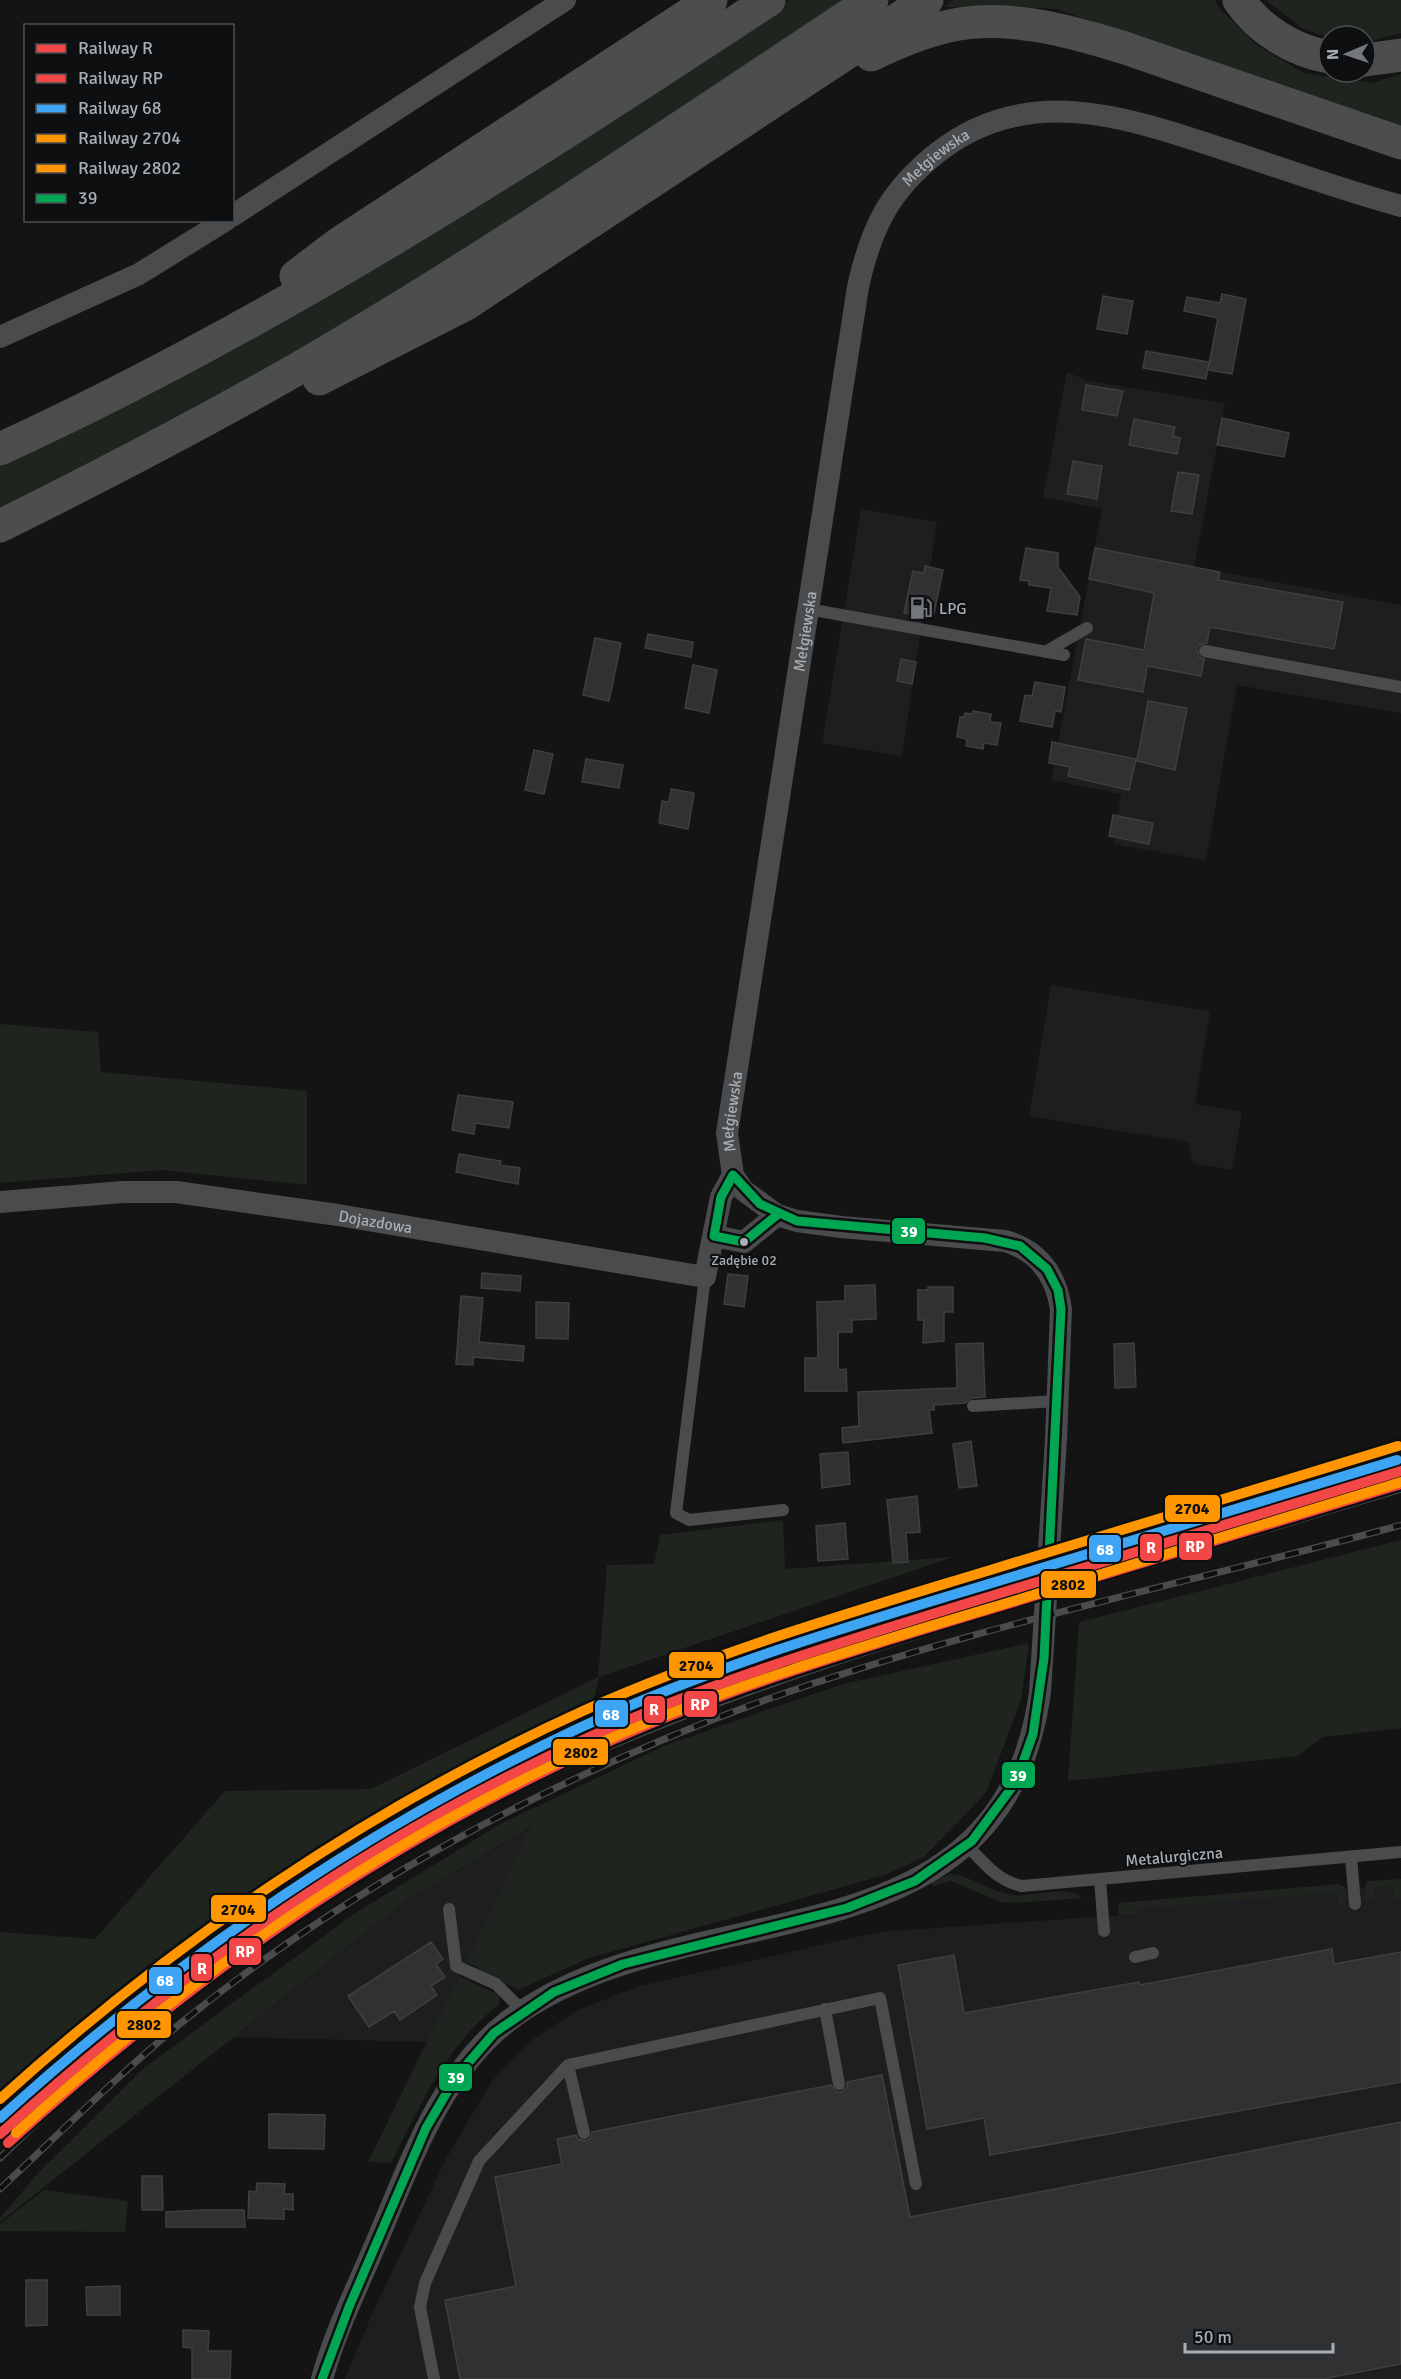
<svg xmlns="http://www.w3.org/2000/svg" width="1401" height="2379" viewBox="0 0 1401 2379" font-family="Signika,sans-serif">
	<rect width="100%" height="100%" fill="#141414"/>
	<path fill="#1e1e20" d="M1067,372L1088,381L1225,403L1194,567L1401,605V713L1237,685L1206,860L1113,844L1121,794L1051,780L1102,509L1043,497Z
		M861,509L937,522L902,756L822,743Z
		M1051,985L1210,1011L1195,1104L1242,1112L1232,1170L1193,1163L1188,1142L1029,1116Z
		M532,1827L427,2042L234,2037L404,1902Z
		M1401,1885V2379H345L372,2314L446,2159L492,2081L532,2040L578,2010L639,1986L879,1932L1137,1914L1136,1906Z"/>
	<path fill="#1f241e" d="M790,0H850L419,280L216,398L0,511V462L546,160Z
		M954,0H1215L1218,7L1258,46L1304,73L1372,83L1401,74V127L1056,9L1010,6L943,7Z
		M1266,0H1401V33L1365,43V36L1329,38L1302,28Z
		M0,1024L98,1032L101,1072L307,1091V1185L161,1170L0,1183Z
		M783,1520L785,1569L953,1557L599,1677L592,1707L362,1821L139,1978L0,2095V1932L95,1939L225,1791L371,1789L598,1677L607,1565L654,1564L660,1535Z
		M1401,1540V1728L1323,1737L1297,1756L1068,1781L1079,1622Z
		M1029,1643L1021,1700L986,1793L924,1857L885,1875L589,1958L518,1990L466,1962L531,1827L404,1902L0,2222V2218L37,2174L145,2067L357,1912L502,1823L664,1746L738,1720L843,1684Z
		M950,1874C973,1876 990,1892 1013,1895C1033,1897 1067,1884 1082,1898L1015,1903L1001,1902L951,1881L933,1886L930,1882Z
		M1401,1879V1900L1394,1901L1393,1886L1374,1888V1902L1366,1901L1364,1892L1367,1881Z
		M1339,1884L1345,1887L1346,1899L1341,1906H1339L1337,1892L1137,1909V1914L1119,1915L1118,1903Z
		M459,1976L495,1993L499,1997V2005C447,2043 420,2107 391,2163L368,2162Z
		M44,2190L128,2201L125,2232L0,2231V2224Z"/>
	<path fill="#303132" stroke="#3d3f40" stroke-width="1.5" d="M1222,294L1246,299L1232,374L1208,370L1218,318L1184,311L1187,297L1220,303Z
		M1103,296L1133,301L1127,334L1097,329Z
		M1146,351L1209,362L1206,379L1143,368Z
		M1086,385L1123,391L1117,416L1082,410Z
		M1222,418L1289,433L1284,457L1217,445Z
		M1134,419L1175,427L1173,436L1180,438L1177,454L1129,445Z
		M1073,461L1102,466L1097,499L1067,494Z
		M1178,472L1199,475L1192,514L1171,511Z
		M1026,548L1058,553V567L1080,597L1077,615L1047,611L1051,588L1029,585V581L1020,580Z
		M1095,548L1220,572L1218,580L1343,602L1334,649L1210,627L1207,643L1199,645L1197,650L1199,657L1204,659L1201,676L1147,666L1143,692L1078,680L1086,639L1144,650L1154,593L1089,579Z
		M925,566L943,570L933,618L904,613L913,571L924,573Z
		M648,634L693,642L691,657L645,648Z
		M595,638L621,643L609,701L583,695Z
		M901,659L916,662L912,684L897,681Z
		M693,665L717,670L709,713L685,708Z
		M1035,682L1065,687L1061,712L1055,711L1052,727L1020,721L1025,695L1032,696Z
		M1148,701L1187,708L1175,770L1137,761Z
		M973,711L991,714L990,722L1001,723L997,745L984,743L983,749L966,746L967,739L957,737L960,717H964L965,713L972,714Z
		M1052,742L1136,759L1129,790L1068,776L1070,767L1049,763Z
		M534,750L553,754L544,794L525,790Z
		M586,759L623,765L619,788L582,782Z
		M671,789L694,793L688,829L659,823L662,801L669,802Z
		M1113,815L1153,823L1149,844L1109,836Z
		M458,1095L513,1102L509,1128L475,1123L474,1134L452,1130Z
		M459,1154L501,1161L500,1165L520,1168L518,1184L456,1172Z
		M482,1273L521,1276L520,1291L481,1288Z
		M728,1274L748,1276L744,1307L724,1304Z
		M875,1285L876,1319L852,1320V1332H838V1370L846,1369L847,1391H805V1358H818L817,1302L845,1301V1286Z
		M928,1287H953V1312H944V1341L923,1343L924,1320H918V1290H928Z
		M461,1296L483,1298L479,1342L524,1346L523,1361L473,1357V1365L456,1364Z
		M536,1302L569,1303L568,1339L536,1338Z
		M983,1343L985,1397L972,1398L965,1403L934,1405V1410H929L932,1433L843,1443L842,1428L859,1426L858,1392L957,1388L956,1344Z
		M1134,1343L1136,1387L1115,1388L1114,1344Z
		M971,1441L977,1486L959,1488L953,1444Z
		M848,1452L850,1484L822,1488L820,1454Z
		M917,1496L920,1532L906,1533L908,1562L893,1563L887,1500Z
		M845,1523L848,1559L818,1561L816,1526Z
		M431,1942L443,1959L436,1964L445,1977L431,1986L437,1995L400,2020L394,2011L369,2027L348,1996Z
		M1332,1949L1334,1964L1401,1952V2082L990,2155L984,2118L927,2129L898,1965L954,1955L964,2013L1139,1982L1140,1985Z
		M882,2075L910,2217L1401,2122V2364L1322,2379H460L445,2300L516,2286L495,2177L562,2164L557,2139L576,2135L578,2139L585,2141L590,2139L592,2132L831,2085L836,2092H841L847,2087V2082Z
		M269,2114L325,2115L324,2149L269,2148Z
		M142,2176H162L163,2210H142Z
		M257,2183L285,2184L284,2194H293V2210L284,2209V2219L248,2218L249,2191L256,2192Z
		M204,2210H244L245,2227H166V2212Z
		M26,2280H47V2325L26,2326Z
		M120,2286V2315H87L86,2287Z
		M183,2330L209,2331L208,2351H231L230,2379H192V2348L183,2347Z"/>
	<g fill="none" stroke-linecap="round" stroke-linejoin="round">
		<path stroke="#494b4d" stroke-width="12" d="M808,609L1064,655
			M1205,651L1401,687
			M1045,652L1087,628
			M705,1277L676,1513L689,1520L783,1510
			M973,1406L1057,1401
			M966,1844C983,1862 997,1881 1022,1886L1401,1852
			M1351,1857L1355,1904
			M1100,1879L1104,1931
			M449,1909L456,1966L496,1984L523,2011
			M1135,1957L1153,1953
			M825,2009L839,2084
			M568,2065L584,2133
			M434,2379L420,2307L425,2283L479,2161L568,2065L880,1998L916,2184"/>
		<g stroke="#494b4d" stroke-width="22">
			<path d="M232,216L565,0"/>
			<path d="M0,337L139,274L226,220"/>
			<path id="s1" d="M0,1202L123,1192H176L338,1215L705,1277L721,1197L733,1175"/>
			<path d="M714,1236L744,1242L777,1215"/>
			<path id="s2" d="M322,2379C335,2332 357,2288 376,2243C409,2167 439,2075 507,2022C683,1886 1001,1979 1040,1692L1056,1440L1061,1309C1056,1275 1039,1251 1005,1241L841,1227L797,1221L777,1215L743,1190L733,1175L727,1133L858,287C871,228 889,191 937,153C1027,82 1126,117 1223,149C1282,168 1341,190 1401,206"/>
		</g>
		<path stroke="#4b4d4e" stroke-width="33" d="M1239,0C1259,30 1294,51 1329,57
			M871,55C896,43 922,32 949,26C1007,13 1070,31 1125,48L1401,143
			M1365,60L1401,55
			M296,276L338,244L711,0
			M319,379L466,304L927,0
			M0,449C271,325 521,163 769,0
			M0,526C101,476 201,424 299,368C495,254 683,125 872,0"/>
		<g stroke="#4a4b4d" stroke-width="7">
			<path id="rail" d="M0,2158C160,2002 345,1870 548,1774C693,1706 847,1657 1000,1610C1134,1570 1267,1529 1401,1489
				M0,2189C60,2133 118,2075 181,2023C352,1884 561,1773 768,1699C974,1626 1190,1583 1401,1525"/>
		</g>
		<use href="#rail" stroke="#0e0f10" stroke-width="4.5" stroke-dasharray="14" stroke-linecap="butt"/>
		<g stroke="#0e0f10" stroke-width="14">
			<path id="bus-1" d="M322,2379L349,2307L426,2128L456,2077L494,2033L554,1992L623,1964L847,1908L915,1881L972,1841L1016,1782L1033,1734L1044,1658L1061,1309L1058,1290L1047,1269L1020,1246L985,1238L797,1221L760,1204L733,1175L721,1197L714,1236L744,1242L777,1215"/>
		</g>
		<use href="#bus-1" stroke="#00a651" stroke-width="9"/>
		<g stroke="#0e0f10" stroke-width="15">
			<path id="rail-1" d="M0,2134C178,1973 367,1839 585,1739C719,1678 861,1636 1001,1593C1135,1552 1268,1512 1401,1471"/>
		</g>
		<g stroke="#0e0f10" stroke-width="15">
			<path id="rail-2" d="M8,2143C185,1983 373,1849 590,1750C723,1689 864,1647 1004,1605C1136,1565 1269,1524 1401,1484"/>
		</g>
		<g stroke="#0e0f10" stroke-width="15">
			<path id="rail-3" d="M0,2118C174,1960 364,1829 577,1729C710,1667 852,1625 992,1583C1127,1542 1262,1501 1397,1460"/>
		</g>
		<g stroke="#0e0f10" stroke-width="15">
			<path id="rail-4" d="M0,2099C177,1939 367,1809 585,1710C719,1650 860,1610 1000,1567C1133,1527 1265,1486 1398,1446"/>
		</g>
		<g stroke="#0e0f10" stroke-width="15">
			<path id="rail-5" d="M16,2133C194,1972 383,1840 602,1742C733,1684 870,1644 1007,1603C1138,1563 1269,1522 1401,1482"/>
		</g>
		<use href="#rail-1" stroke="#f34646" stroke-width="10"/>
		<use href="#rail-2" stroke="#f34646" stroke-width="10"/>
		<use href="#rail-3" stroke="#3ea5f4" stroke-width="10"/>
		<use href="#rail-4" stroke="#ff9500" stroke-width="10"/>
		<use href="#rail-5" stroke="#ff9500" stroke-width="10"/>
	</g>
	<defs>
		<g id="fuel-bare" transform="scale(1.8)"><path d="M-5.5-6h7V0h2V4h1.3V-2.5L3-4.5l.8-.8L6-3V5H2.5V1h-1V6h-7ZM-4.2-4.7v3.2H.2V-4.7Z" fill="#74787c" stroke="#0e0f10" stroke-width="2.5" paint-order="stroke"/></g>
	</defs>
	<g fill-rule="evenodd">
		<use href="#fuel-bare" x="921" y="608"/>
	</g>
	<circle fill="#a7aeb4" stroke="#0e0f10" stroke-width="2" cx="744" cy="1242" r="5"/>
	<g text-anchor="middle" stroke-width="4.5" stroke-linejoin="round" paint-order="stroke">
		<g font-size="14" fill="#a7aeb4" stroke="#0e0f10">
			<text x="744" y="1265">Zadębie 02</text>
		</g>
		<g font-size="16" fill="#a7aeb4" stroke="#0e0f10">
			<text dy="6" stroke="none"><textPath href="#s2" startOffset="2898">Mełgiewska</textPath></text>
			<text dy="6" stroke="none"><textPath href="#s2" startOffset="2394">Mełgiewska</textPath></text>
			<text dy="6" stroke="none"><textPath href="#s2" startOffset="1908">Mełgiewska</textPath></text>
			<text dy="6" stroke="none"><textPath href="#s1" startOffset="378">Dojazdowa</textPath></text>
			<text transform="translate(1174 1856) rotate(-5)" y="6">Metalurgiczna</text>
		</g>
		<g font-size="16" fill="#a7aeb4" stroke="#0e0f10" text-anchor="start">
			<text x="939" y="614">LPG</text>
		</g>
	</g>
	<g stroke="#0e0f10" stroke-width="2">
		<rect x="891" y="1217" width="35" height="28" rx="6" fill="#00a651"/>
		<rect x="1164" y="1494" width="57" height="29" rx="6" fill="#ff9500"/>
		<rect x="1178" y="1532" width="35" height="29" rx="6" fill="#f34646"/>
		<rect x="1139" y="1533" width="24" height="29" rx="6" fill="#f34646"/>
		<rect x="1088" y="1534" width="34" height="29" rx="6" fill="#3ea5f4"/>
		<rect x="1040" y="1570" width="57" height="29" rx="6" fill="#ff9500"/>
		<rect x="668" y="1651" width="57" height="28" rx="6" fill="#ff9500"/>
		<rect x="683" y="1690" width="35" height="28" rx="6" fill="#f34646"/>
		<rect x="643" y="1695" width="23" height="29" rx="6" fill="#f34646"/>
		<rect x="594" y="1699" width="35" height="29" rx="6" fill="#3ea5f4"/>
		<rect x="552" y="1738" width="57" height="28" rx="6" fill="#ff9500"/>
		<rect x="1001" y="1761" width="35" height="28" rx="6" fill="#00a651"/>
		<rect x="210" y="1894" width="57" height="29" rx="6" fill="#ff9500"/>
		<rect x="228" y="1937" width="34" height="29" rx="6" fill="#f34646"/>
		<rect x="190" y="1953" width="23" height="29" rx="6" fill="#f34646"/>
		<rect x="148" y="1966" width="35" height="29" rx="6" fill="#3ea5f4"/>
		<rect x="116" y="2010" width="56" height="29" rx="6" fill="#ff9500"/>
		<rect x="438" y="2063" width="35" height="29" rx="6" fill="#00a651"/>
	</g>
	<g font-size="16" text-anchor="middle" font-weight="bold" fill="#fff">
		<text x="909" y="1237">39</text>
		<text x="1195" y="1552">RP</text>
		<text x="1151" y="1553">R</text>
		<text x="1105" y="1555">68</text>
		<text x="700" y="1710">RP</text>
		<text x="654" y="1715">R</text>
		<text x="611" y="1720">68</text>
		<text x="1018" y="1781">39</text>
		<text x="245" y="1957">RP</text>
		<text x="202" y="1974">R</text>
		<text x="165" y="1986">68</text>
		<text x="456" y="2083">39</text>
	</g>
	<g font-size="16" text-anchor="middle" font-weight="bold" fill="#111">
		<text x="1192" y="1514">2704</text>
		<text x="1068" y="1590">2802</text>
		<text x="696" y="1671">2704</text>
		<text x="581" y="1758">2802</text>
		<text x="238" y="1915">2704</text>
		<text x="144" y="2030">2802</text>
	</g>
	<rect x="24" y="24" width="210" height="198" fill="#0e0f10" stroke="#4b4f52" stroke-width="1.5"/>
	<rect x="36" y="44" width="30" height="9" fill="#f34646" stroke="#4b4f52" stroke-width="1.5"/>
	<text x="78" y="54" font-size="18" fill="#a7aeb4">Railway R</text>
	<rect x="36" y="74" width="30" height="9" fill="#f34646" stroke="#4b4f52" stroke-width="1.5"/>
	<text x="78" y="84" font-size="18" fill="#a7aeb4">Railway RP</text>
	<rect x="36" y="104" width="30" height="9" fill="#3ea5f4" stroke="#4b4f52" stroke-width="1.5"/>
	<text x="78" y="114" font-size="18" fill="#a7aeb4">Railway 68</text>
	<rect x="36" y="134" width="30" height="9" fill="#ff9500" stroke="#4b4f52" stroke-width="1.5"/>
	<text x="78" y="144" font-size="18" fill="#a7aeb4">Railway 2704</text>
	<rect x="36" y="164" width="30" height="9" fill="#ff9500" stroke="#4b4f52" stroke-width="1.5"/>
	<text x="78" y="174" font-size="18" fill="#a7aeb4">Railway 2802</text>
	<rect x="36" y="194" width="30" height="9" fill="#00a651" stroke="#4b4f52" stroke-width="1.5"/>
	<text x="78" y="204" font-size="18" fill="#a7aeb4">39</text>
	<g transform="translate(1347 54) rotate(268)"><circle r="28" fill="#0e0f10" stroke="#4b4f52" stroke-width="1.5"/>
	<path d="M0-4.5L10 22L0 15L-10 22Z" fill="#74787c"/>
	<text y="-9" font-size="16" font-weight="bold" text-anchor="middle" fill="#a7aeb4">N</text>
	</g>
	<path d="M1185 2343v9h148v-9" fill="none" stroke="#a7aeb4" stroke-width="3"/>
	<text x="1194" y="2343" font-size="18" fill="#a7aeb4" stroke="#0e0f10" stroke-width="4.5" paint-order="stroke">50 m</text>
</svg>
